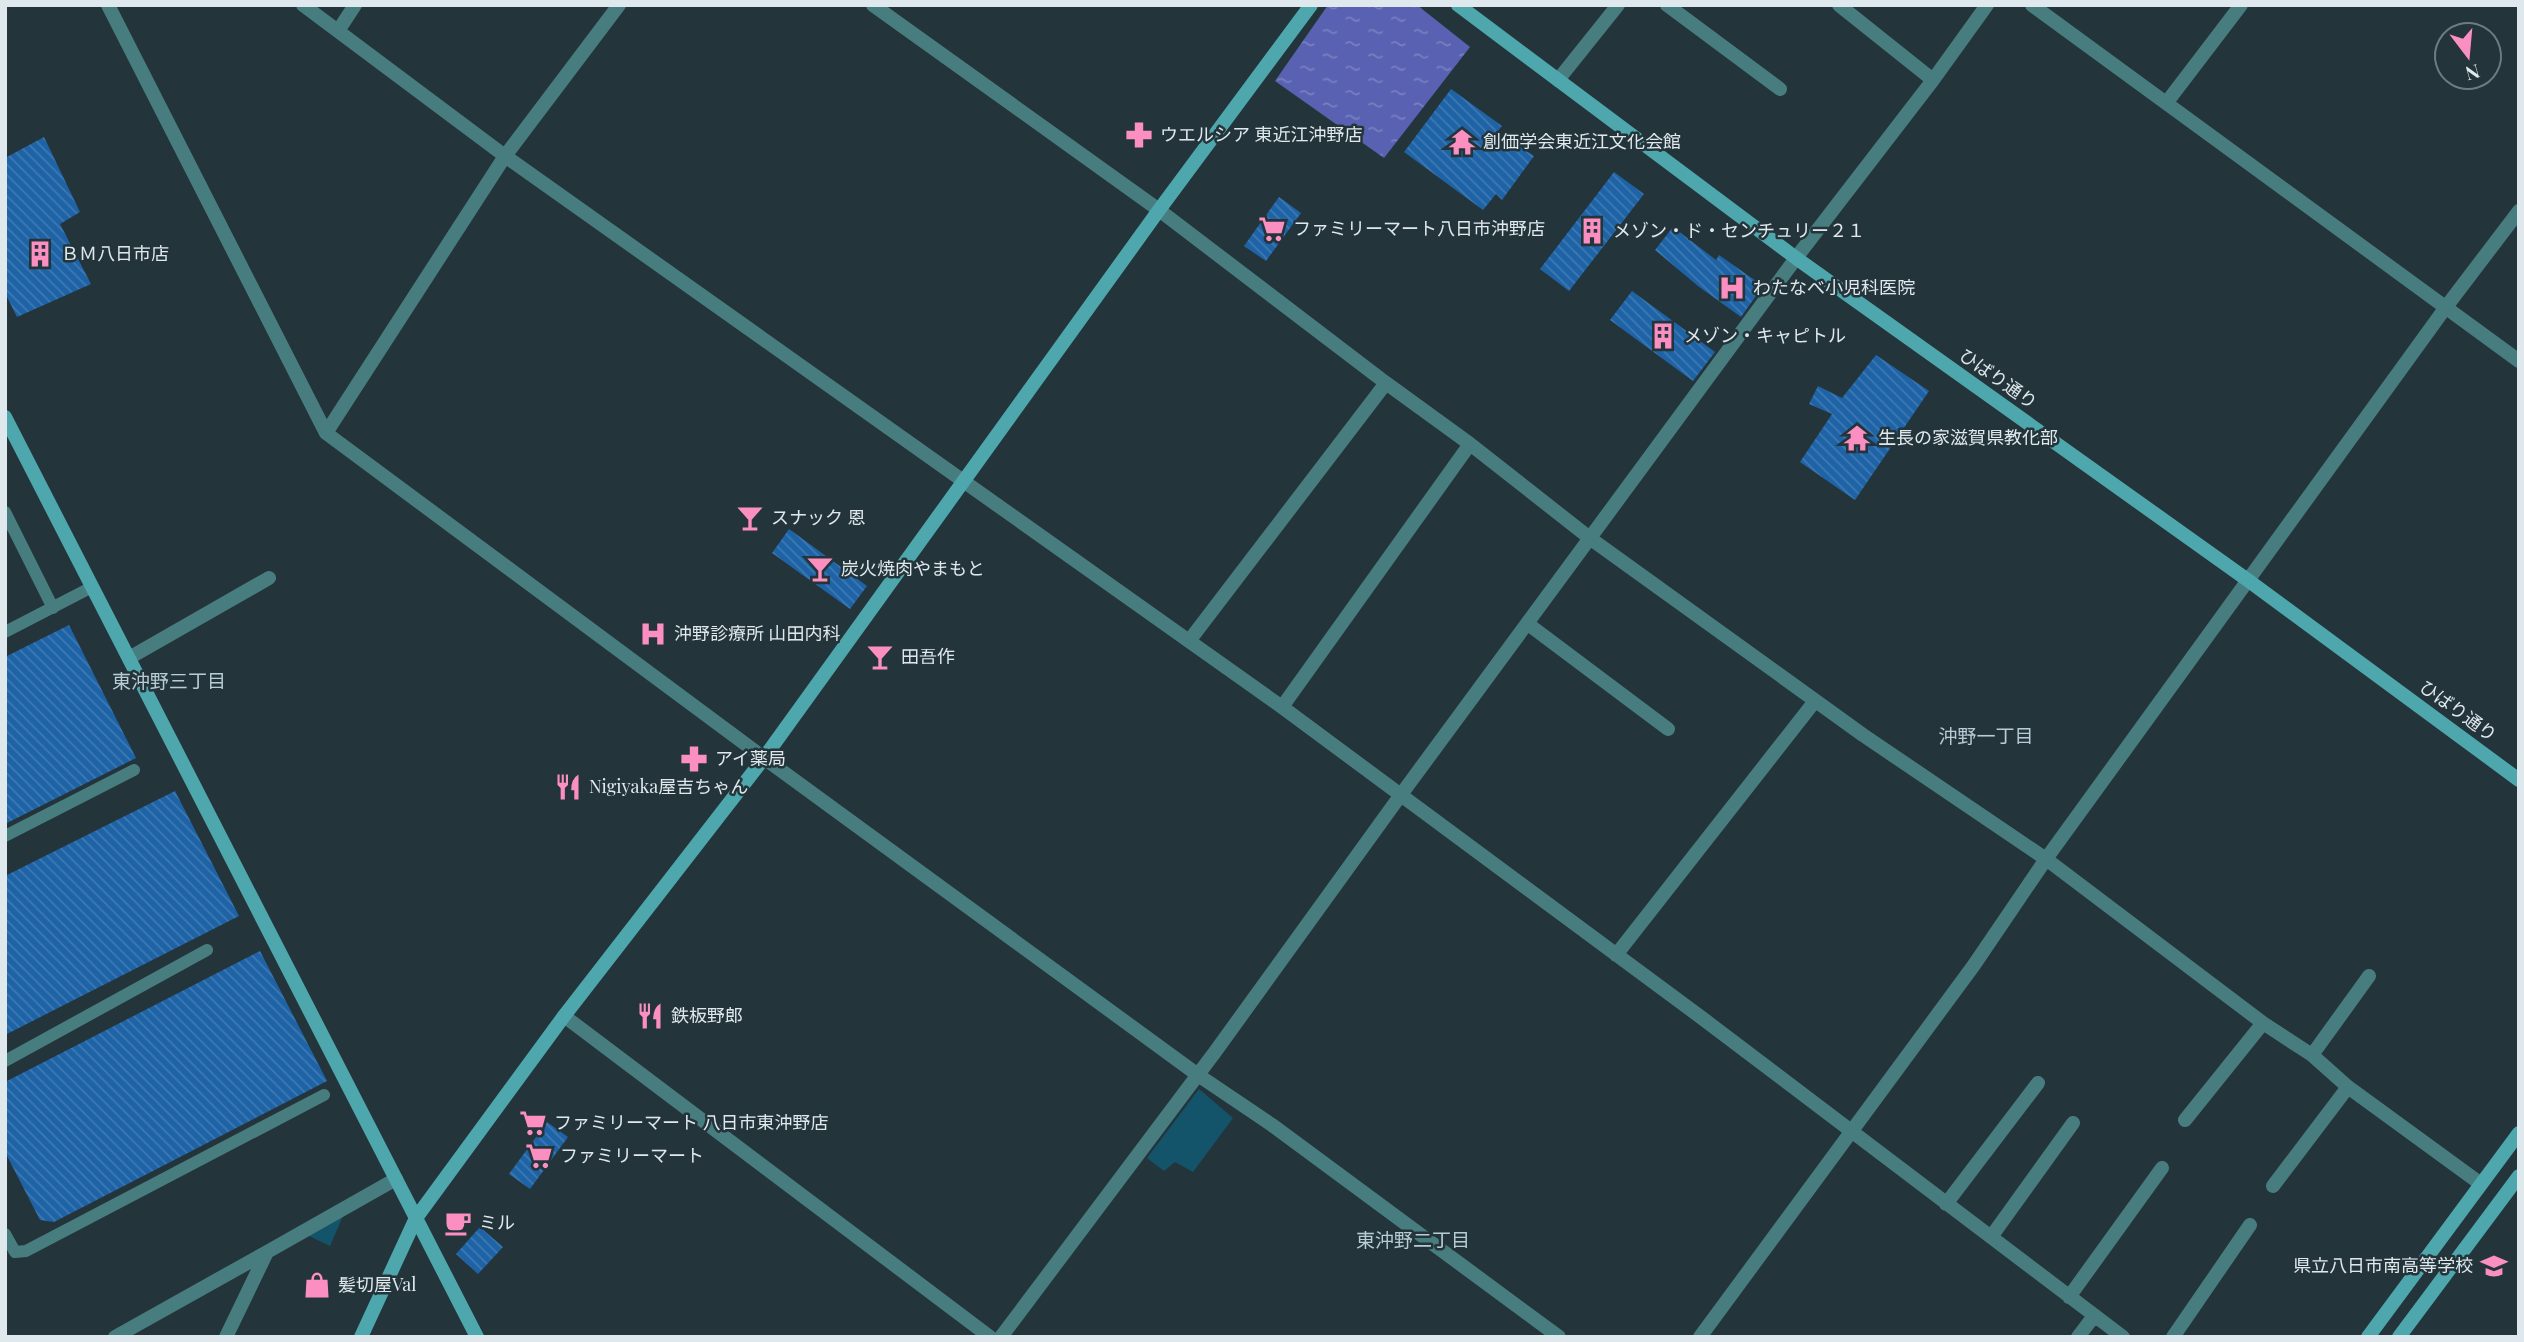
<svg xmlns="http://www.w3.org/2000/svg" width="2524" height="1342" viewBox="0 0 2524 1342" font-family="'Playfair Display','Noto Sans JP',serif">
	<defs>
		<pattern id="water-ripples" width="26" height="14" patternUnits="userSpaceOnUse" patternTransform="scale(1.75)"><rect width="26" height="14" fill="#5962b2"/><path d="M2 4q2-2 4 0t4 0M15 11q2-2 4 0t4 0" fill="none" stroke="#7880c0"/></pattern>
		<pattern id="building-back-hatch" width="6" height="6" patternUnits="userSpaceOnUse" patternTransform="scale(1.75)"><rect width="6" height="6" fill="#1e63a6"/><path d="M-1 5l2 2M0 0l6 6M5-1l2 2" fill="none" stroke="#3e79b3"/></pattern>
	</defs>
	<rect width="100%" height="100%" fill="#24343b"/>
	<path fill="#14546a" d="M1199,1089L1233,1118L1193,1172L1175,1162L1164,1171L1147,1158Z
		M346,1209L330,1246L305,1234Z"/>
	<path fill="url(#water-ripples)" d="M1328,5H1417L1470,47L1384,158L1275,81Z"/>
	<path fill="url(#building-back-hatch)" d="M1451,89L1502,126L1497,132L1534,156L1502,200L1496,194L1483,210L1404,152Z
		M44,137L80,212L60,224L91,284L17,317L5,293V158Z
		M1614,172L1644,194L1569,291L1540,269Z
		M1279,197L1301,213L1266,261L1244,246Z
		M1673,227L1716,260L1719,255L1763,286L1741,317L1698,286L1655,250Z
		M1632,291L1715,352L1693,381L1610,320Z
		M1876,355L1929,391L1855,500L1800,462L1832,414L1809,404L1818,386L1842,398Z
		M789,529L867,586L850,609L772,553Z
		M69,625L136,758L5,824V657Z
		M175,791L239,916L5,1035V876Z
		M260,951L327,1081L54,1222L40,1220L5,1152V1082Z
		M547,1122L568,1137L530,1189L509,1174Z
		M480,1227L503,1247L478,1274L456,1254Z"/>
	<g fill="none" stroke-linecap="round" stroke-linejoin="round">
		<path stroke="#487d80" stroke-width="12" d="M5,512L53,608
			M5,632L92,587
			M5,836L134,770
			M5,1061L207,950
			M5,1234L15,1252L26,1251L324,1095"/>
		<path stroke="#487d80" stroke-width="14" d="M108,5L326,433L764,758L1198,1075L1272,1125L1559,1337
			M303,5L505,156L1282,707L1706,1021L2123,1337
			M873,5L1159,210L1386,383L1470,444L1591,539L1863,735L2046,859L2263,1023L2312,1055L2348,1087L2481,1184
			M1667,5L1780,89
			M1839,5L1933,80
			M2032,5L2519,361
			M338,31L355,5
			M1558,80L1618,5
			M2167,102L2241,5
			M326,433L505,156L619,5
			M1528,624L1668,729
			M1189,641L1386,383
			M129,658L269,578
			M1282,707L1470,444
			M1616,955L1815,701
			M564,1016L990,1337
			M2312,1055L2369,976
			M2185,1120L2263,1023
			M2273,1186L2348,1087
			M1946,1204L2038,1083
			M1991,1237L2073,1123
			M2069,1297L2162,1168
			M115,1337L267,1252
			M226,1337L267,1252L396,1179
			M1001,1337L1215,1052L1400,796L1796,258L1933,80L1987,5
			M1700,1337L1974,965L2046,859L2446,307L2519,211
			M2078,1337L2094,1316
			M2173,1337L2250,1225"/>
		<path stroke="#4da7ad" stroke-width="14" d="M1458,5L1796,258L2249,581L2519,780
			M5,417L477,1337
			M361,1337L416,1218L564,1016L764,758L1159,210L1311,5
			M2368,1337L2519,1133
			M2399,1337L2519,1176"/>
	</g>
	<defs>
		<g id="pharmacy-bare" transform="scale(2.1)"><path d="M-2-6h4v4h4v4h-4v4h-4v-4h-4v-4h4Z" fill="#fc8fc1" stroke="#24343b" stroke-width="2.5" paint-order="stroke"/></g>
		<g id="temple-bare" transform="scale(2.1)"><path d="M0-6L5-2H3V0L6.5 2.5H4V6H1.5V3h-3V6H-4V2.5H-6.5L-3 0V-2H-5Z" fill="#fc8fc1" stroke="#24343b" stroke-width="2.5" paint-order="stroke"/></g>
		<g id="supermarket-bare" transform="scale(2.1)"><path d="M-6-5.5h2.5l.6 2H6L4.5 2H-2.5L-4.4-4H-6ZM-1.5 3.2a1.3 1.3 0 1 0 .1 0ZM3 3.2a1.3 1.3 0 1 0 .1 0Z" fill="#fc8fc1" stroke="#24343b" stroke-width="2.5" paint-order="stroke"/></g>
		<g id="building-bare" transform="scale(2.1)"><path d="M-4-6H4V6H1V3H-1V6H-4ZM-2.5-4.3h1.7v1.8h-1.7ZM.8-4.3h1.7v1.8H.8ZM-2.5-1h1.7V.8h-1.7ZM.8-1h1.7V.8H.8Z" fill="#fc8fc1" stroke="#24343b" stroke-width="2.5" paint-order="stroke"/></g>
		<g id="hospital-bare" transform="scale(2.1)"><path d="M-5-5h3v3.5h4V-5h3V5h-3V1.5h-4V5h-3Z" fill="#fc8fc1" stroke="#24343b" stroke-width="2.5" paint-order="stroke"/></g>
		<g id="bar-bare" transform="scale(2.1)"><path d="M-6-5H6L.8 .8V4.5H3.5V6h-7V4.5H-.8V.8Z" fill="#fc8fc1" stroke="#24343b" stroke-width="2.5" paint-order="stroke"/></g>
		<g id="restaurant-bare" transform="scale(2.1)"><path d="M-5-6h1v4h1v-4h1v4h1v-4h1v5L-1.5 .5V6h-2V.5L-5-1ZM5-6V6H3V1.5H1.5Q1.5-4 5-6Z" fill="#fc8fc1" stroke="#24343b" stroke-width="2.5" paint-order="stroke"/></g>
		<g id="cafe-bare" transform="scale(2.1)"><path d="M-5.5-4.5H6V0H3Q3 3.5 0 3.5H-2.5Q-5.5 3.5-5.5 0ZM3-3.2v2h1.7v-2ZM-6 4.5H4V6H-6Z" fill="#fc8fc1" stroke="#24343b" stroke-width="2.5" paint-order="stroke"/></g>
		<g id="school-bare" transform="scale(2.1)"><path d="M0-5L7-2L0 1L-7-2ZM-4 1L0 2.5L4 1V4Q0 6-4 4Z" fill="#fc8fc1" stroke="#24343b" stroke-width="2.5" paint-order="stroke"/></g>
		<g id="shop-bare" transform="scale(2.1)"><path d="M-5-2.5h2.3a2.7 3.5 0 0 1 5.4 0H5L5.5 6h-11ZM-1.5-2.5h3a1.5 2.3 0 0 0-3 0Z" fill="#fc8fc1" stroke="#24343b" stroke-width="2.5" paint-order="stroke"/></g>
	</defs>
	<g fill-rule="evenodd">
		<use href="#pharmacy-bare" x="1139" y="135"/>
		<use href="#temple-bare" x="1462" y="142"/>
		<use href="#supermarket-bare" x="1272" y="229"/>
		<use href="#building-bare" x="1592" y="231"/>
		<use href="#building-bare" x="40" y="254"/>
		<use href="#hospital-bare" x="1732" y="288"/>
		<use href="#building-bare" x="1663" y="336"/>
		<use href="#temple-bare" x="1857" y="438"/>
		<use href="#bar-bare" x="750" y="518"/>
		<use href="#bar-bare" x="820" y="569"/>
		<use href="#hospital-bare" x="653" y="634"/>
		<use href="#bar-bare" x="880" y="657"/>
		<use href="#pharmacy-bare" x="694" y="759"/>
		<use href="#restaurant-bare" x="568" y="787"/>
		<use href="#restaurant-bare" x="650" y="1016"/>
		<use href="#supermarket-bare" x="533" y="1123"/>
		<use href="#supermarket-bare" x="539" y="1156"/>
		<use href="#cafe-bare" x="458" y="1223"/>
		<use href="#school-bare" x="2494" y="1266"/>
		<use href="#shop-bare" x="317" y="1285"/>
	</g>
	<g text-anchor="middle" stroke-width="5" stroke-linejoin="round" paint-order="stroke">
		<g font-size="18" fill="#dee8ed" stroke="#24343b" text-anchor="start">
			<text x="1160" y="141">ウエルシア 東近江沖野店</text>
			<text x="1483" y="148">創価学会東近江文化会館</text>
			<text x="1293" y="235">ファミリーマート八日市沖野店</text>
			<text x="1613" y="237">メゾン・ド・センチュリー２１</text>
			<text x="61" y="260">ＢＭ八日市店</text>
			<text x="1753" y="294">わたなべ小児科医院</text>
			<text x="1684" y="342">メゾン・キャピトル</text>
			<text x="1878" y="444">生長の家滋賀県教化部</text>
			<text x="771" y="524">スナック 恩</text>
			<text x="841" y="575">炭火焼肉やまもと</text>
			<text x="674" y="640">沖野診療所 山田内科</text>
			<text x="901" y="663">田吾作</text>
			<text x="715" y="765">アイ薬局</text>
			<text x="589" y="793">Nigiyaka屋吉ちゃん</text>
			<text x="671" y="1022">鉄板野郎</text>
			<text x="554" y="1129">ファミリーマート 八日市東沖野店</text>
			<text x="560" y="1162">ファミリーマート</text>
			<text x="479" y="1229">ミル</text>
			<text x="2473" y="1272" text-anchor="end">県立八日市南高等学校</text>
			<text x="338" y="1291">髪切屋Val</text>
		</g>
		<g font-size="18" fill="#dee8ed" stroke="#24343b">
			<text transform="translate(1998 379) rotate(35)" y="6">ひばり通り</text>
			<text transform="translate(2458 711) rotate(36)" y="6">ひばり通り</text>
		</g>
		<g font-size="19" fill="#b8ccd5" stroke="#24343b">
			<text x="169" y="688">東沖野三丁目</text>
			<text x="1986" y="743">沖野一丁目</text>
			<text x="1413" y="1247">東沖野二丁目</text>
		</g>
	</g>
	<rect width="2524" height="1342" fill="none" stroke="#dee8ed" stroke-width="14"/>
	<g transform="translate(2468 56) rotate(164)"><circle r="33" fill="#24343b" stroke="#6e7c82" stroke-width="2"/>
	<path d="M0-5L12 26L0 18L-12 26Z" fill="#fc8fc1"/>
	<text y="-10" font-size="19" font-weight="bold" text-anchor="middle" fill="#dee8ed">N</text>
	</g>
</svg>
